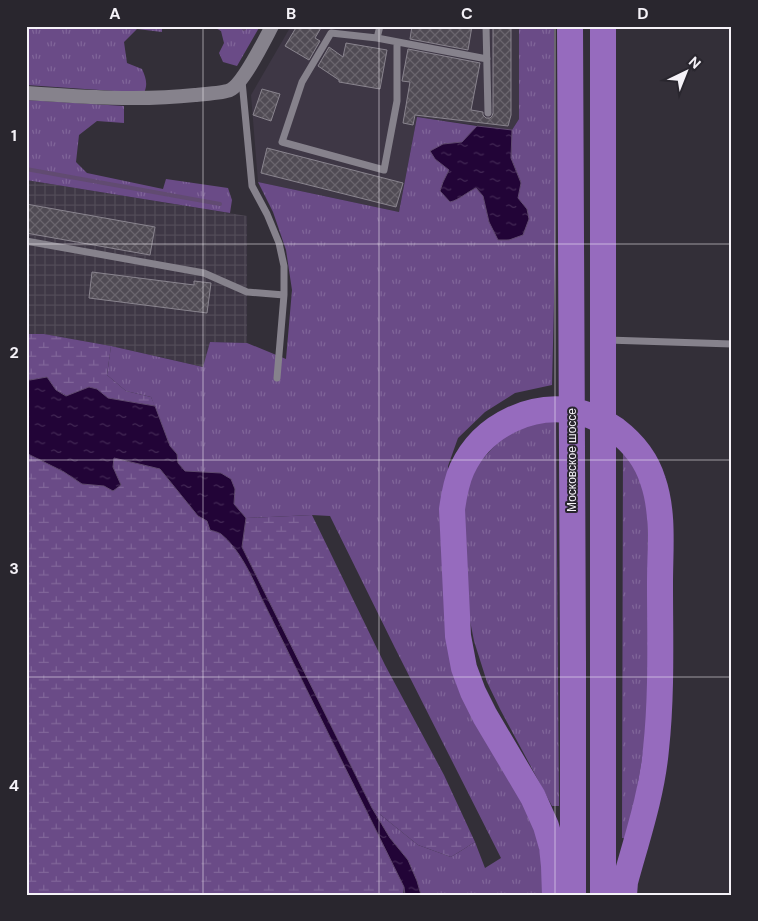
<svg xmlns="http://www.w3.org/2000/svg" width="758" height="921" viewBox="0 0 758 921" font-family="'DM Sans',sans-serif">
	<defs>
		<pattern id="industrial-grid" width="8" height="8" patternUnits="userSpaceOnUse" patternTransform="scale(1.25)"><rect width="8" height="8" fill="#3e3745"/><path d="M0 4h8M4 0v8" fill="none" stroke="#514b57"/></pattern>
		<pattern id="grass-tufts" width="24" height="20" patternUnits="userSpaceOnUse" patternTransform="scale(1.25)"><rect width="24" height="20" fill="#6a4b87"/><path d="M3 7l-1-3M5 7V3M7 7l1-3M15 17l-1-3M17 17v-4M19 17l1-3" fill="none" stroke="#806599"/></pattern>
		<pattern id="wetland-marsh" width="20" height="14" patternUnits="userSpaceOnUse" patternTransform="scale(1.25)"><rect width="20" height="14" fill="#6a4b87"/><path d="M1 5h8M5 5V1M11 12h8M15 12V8" fill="none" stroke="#806599"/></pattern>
		<pattern id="water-ripples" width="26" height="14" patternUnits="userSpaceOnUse" patternTransform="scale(1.25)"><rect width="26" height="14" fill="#220437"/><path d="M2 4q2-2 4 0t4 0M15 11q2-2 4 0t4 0" fill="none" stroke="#432955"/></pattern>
		<pattern id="building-cross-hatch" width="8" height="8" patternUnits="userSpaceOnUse" patternTransform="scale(1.25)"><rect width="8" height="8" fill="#504b54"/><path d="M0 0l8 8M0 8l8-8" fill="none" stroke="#6a656d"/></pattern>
	</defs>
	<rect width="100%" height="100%" fill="#332f38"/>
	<path fill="#3e3745" d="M291,26H519V119L512,130L417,117L399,212L258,182L251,95Z"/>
	<path fill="url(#industrial-grid)" d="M26,180L247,216V343L210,342L204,367L111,346L44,334H26Z"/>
	<path fill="url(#grass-tufts)" d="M26,26H162V32L137,29L124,42L127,63L142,69C146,78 148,84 144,93L26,85Z
		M212,26H260L237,66L223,62L219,53L224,43L221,31Z
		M519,26H554L555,261L552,385L515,393L485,412L458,438L448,466L452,639L535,817L546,895H421L417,881L408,860L390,838L372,808L418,845L451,857L475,842L485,868L501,858L395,648L330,516L312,515L246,518L234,504L235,489L196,472L185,471L178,463L177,454L170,446L151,397L126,391L107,375L111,346L203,367L210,342L247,343L286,359L292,290L286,250L273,212L258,182L399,212L417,117L477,126L462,142L443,144L435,159L449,170L443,182L440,191L450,201C459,200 467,192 476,188L483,196L489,222L523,206L518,198L521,182L511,158L512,130L519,119Z
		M26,100L124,106V123L97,121L79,135L76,162L87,173L163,189L166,179L228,188L232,200L230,213L26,180Z
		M556,415L559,806H552L500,709L487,682L474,641L466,600L463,520L467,483L472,471L508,431Z
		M623,443L647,493L650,708L629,839L622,838Z"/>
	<path fill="url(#wetland-marsh)" d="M26,334H44L111,346L107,375L126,391L151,397L155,406L108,398L97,389L89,387L67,396L56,390L47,377L30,380L26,379Z
		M26,454H28L64,472L82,484L104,486L113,491L121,485L113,467V458L160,469L198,516L207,521L210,530C213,531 218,532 221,534C238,547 252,576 260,595L404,887L403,895H26Z
		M312,515L385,665L444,775L475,842L451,857L418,845L372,808L242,547L246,518Z"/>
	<path fill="url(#water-ripples)" stroke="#614b71" d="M477,126L512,130L511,158L521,183L518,198L527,209L529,219L523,235L509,240H498L489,222L483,196L476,188C467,192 459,200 450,202L440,191L443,182L449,170L435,159L430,151L443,144L462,142Z
		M47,377L56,390L66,396L89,387L97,389L108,398L155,406L170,446L177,454L178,463L185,471L221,473L231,479L235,489L234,504L246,518L242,547L372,808L390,838L408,860L417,881L421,895H405L404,887L260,595C252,576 238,547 221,534C218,532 213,531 210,530L207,521L198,516L160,469L114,458L113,467L121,485L113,491L104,486L82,484L64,472L28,454H26V379L30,380Z"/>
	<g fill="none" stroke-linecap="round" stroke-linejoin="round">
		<path stroke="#614b71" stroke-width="4" d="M244,29L246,26
			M26,169L220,204"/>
	</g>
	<path fill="url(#building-cross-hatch)" stroke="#89848e" d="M297,26H322L315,38L320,41L309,60L285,46Z
		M412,26H472L468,50L410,39Z
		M493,26H511V115L508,126L415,115L413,125L403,123L410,82L402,81L408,49L480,63L471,110L483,112V115L486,118H490L492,116L493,113Z
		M346,43L387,50L380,89L339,82V80L318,66L329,47L343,57Z
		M262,89L280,94L271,121L253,115Z
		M267,148L403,183L396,207L261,173Z
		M26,204L155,227L150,255L26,233Z
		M92,272L194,285V281L211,283L207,313L89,298Z"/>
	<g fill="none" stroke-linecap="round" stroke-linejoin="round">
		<path stroke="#86828c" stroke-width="7" d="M486,26L488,113
			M377,38L380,26
			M397,42V101L384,170L282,142L302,82L331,33L377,38L487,59
			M242,81L252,186L267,214L279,243L284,266V295L277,378
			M26,241L204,273L247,292L284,295
			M607,340L732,344"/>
		<path stroke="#86828c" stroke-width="14" d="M26,93C83,97 139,101 195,95C203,94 224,93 230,90C243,84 264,41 272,26"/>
		<path stroke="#966bbe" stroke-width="26" d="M570,26L573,661V895
			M555,895L554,866L552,847L546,826L533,797L485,716L473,692L464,668L458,636L452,509C454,495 456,482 462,469C483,424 535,400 582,413C594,416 606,423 616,430C633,443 647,461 653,481C664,513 660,550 660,583C660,638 662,694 656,749C652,794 637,838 625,882L624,895
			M603,895V26"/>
	</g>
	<path fill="none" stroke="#f5f2f8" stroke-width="1" stroke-opacity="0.55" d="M203,26V895M379,26V895M555,26V895M26,244H732M26,460H732M26,677H732"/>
	<g text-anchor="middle" stroke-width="4" stroke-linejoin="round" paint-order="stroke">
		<g font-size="12" fill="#f5f2f8" stroke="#29262e">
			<text transform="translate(572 460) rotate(-90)" y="4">Московское шоссе</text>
		</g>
	</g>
	<rect width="758" height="921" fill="none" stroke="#29262e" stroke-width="55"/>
	<g transform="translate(686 72) rotate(43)" stroke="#29262e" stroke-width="4" paint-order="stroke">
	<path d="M0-4L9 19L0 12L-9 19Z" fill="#f5f2f8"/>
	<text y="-8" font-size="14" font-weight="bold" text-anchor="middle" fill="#f5f2f8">N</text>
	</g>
	<rect x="28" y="28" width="702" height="866" fill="none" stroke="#f5f2f8" stroke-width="2"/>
	<g font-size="16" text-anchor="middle" font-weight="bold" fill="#f5f2f8">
		<text x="115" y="19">A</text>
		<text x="291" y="19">B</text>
		<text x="467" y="19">C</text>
		<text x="643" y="19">D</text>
		<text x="14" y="141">1</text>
		<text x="14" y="358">2</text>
		<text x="14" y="574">3</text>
		<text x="14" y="791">4</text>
	</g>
</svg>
